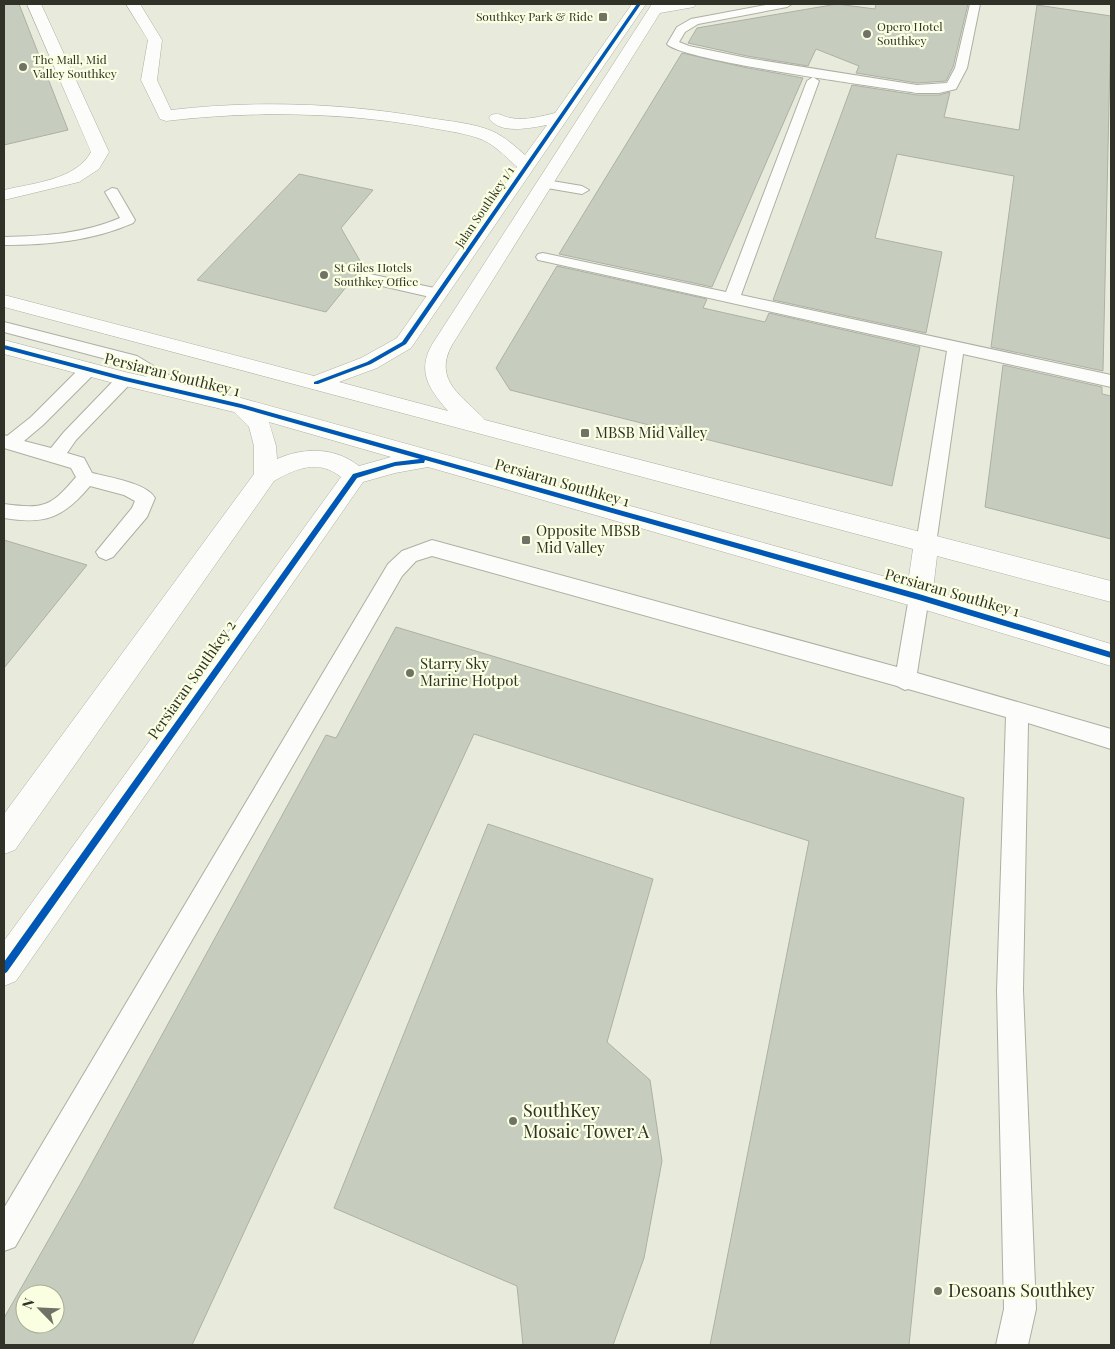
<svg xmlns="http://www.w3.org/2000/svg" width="1115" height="1349" viewBox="0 0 1115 1349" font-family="'Playfair Display',serif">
	<rect width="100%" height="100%" fill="#e8ebdb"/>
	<path fill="#c6cdbe" stroke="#acb0a5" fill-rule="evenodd" d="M4,4H19L68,130L4,145Z
		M837,4L875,9L876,4H968L953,67L946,81L917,83L856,73L859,66L816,49L808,66L747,56L688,43L697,28Z
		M1037,5L1111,16L1103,371L991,347L1014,176L897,154L875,238L942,252L926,333L773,300L852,85L917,95H939L950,92L944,117L1019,130Z
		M682,53L743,67L803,78L712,287L559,254Z
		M299,174L373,190L341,228L363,266L326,312L197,280Z
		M557,266L707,299L703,308L765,322L769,313L920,347L892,486L510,390L496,368Z
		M1003,365L1102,387V394L1111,396V539L985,507Z
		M4,540L87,565L4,668Z
		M396,627L964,798L909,1345H710L809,841L474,734L192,1345H4V1318L81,1183L326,735L336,738ZM25,1294H55V1324H25Z
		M488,824L653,879L607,1042L650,1080L662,1161L644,1258L613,1345H523L517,1286L334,1208Z"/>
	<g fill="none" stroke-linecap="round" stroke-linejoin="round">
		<g stroke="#adafa2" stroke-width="2">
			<path id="service" d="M771,4H792L787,7L698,24L685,32L679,42L689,46L747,58L917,85L947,83L955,68L970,4H980L967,68L956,89L939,93H917C882,87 682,61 667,44L677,27L691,19Z
				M813,77L819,81L741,295L1111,375V387L963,354L936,544L933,549L926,552L919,549L916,544L947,351L543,261L538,260L536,257L538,254L543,253L726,292L807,81Z
				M546,180L582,186L589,190L582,194L541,187L539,184Z
				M112,188L117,189L135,220L133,223C92,241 48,245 4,245V237C44,236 83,234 120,218L105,192Z
				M365,273L439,289L444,291L447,294L444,297L439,299L360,281L357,278L360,275Z
				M4,322L137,356L190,388L192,392L190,396L184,398L178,396L125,364L4,332Z
				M89,363L95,365L97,369L95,373L43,425L24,441L51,448L64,432L119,375L125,373L131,375L133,379L131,383L76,440L67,453L84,458L92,473C108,477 147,483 155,498L147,517L113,557L106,560L99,557L96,552L132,508L135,501L124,495L90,486C63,518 45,525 4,518V504C43,509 50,508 76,477L71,468L4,448V435L7,436L31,417L83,365Z
				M432,540L897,667L909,597L912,591L919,589L926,591L929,597L917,673L1111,729V749L1028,723L1023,990L1036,1309L1028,1345H996L1004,1309L997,990L1006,717L908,689L905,690L897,686L432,556L416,561L402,576L15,1247L4,1251V1208L388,564L402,551Z"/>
		</g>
		<g stroke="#adafa2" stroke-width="1">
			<path id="minor" d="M27,4H41L109,152L99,169L79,182L4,200V190C33,183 76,180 91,152Z
				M126,4H140L162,40L157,80L171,110C257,100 343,103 429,118C448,121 473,123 492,131C505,137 515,146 525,155L547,125C530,128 500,135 489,118L491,115C500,112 503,117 511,118C525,121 542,116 555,113L632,4H646L411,348L377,368L339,382L448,411C429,389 416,371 433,343L652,4H696L694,7L660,13L452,345C432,381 464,397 485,420L1111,581V602L937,556L933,590L1111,644V666L919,608L428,467L395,473L363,482L16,981L4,986V941L341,477C319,459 296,468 274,481L15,850L4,854V814L254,474V446L249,427L234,412L125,386L4,354V340L125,372L241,398L908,583L913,549L4,307V295L314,376L361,358L397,338L517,167C505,156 493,143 478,138C460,132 440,130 421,126C337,112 251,111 166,121L160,119L141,80L148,40ZM269,422L391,457L359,466C335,447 304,447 277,459L276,446Z"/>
		</g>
		<use href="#service" fill="#fcfcfa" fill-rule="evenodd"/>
		<use href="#minor" fill="#fcfcfa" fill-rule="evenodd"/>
		<g stroke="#fbffe2" stroke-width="3">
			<path id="cycleway" d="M637,4H641L406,344L371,364L318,384H314V382L367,362L402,342Z
				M4,345L125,377L241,404L919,594L1111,652V658L919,600L425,460L424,463H422L395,466L357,478L7,972L4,974V962L353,474L395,462L420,459L241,408L125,381L4,349Z"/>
		</g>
		<use href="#cycleway" fill="#0057b8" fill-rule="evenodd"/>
	</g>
	<g fill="#707266" stroke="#fbffe2" stroke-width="2">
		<rect x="598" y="12" width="10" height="10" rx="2.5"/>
		<circle cx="867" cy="34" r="5"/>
		<circle cx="23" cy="67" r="5"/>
		<circle cx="324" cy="275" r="5"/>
		<rect x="580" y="428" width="10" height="10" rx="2.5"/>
		<rect x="521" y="535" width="10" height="10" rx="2.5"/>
		<circle cx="410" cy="673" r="5"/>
		<circle cx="513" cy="1121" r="5"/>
		<circle cx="938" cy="1291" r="5"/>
	</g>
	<g text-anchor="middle" stroke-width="4.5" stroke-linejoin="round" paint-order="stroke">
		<g font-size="12" fill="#303127" stroke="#fbffe2" text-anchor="start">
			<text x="593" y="21" text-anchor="end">Southkey Park &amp; Ride</text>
			<text x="877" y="31">Opero Hotel<tspan x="877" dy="14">Southkey</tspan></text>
			<text x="33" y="64">The Mall, Mid<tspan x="33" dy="14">Valley Southkey</tspan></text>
			<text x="334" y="272">St Giles Hotels<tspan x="334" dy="14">Southkey Office</tspan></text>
		</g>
		<g font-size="12" fill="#303127" stroke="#fbffe2">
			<text transform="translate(485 207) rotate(-56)" y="4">Jalan Southkey 1/1</text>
		</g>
		<g font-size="15" fill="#303127" stroke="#fbffe2">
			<text transform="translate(172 375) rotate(14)" y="5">Persiaran Southkey 1</text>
			<text transform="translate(562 483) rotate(16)" y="5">Persiaran Southkey 1</text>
			<text transform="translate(952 593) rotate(16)" y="5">Persiaran Southkey 1</text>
			<text transform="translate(192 680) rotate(-55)" y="5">Persiaran Southkey 2</text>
		</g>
		<g font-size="15" fill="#303127" stroke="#fbffe2" text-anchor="start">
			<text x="595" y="438">MBSB Mid Valley</text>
			<text x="536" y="536">Opposite MBSB<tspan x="536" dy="17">Mid Valley</tspan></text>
			<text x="420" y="669">Starry Sky<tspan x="420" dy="17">Marine Hotpot</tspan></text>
		</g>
		<g font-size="18" fill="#303127" stroke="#fbffe2" text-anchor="start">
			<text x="523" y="1117">SouthKey<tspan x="523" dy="21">Mosaic Tower A</tspan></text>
			<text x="948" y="1297">Desoans Southkey</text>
		</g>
	</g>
	<rect width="1115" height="1349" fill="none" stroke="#303127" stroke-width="10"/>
	<g transform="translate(40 1309) rotate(294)"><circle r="24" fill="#fbffe2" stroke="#aaad97"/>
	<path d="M0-4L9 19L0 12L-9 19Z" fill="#707266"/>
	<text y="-8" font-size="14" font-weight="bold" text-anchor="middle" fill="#303127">N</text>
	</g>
</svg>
